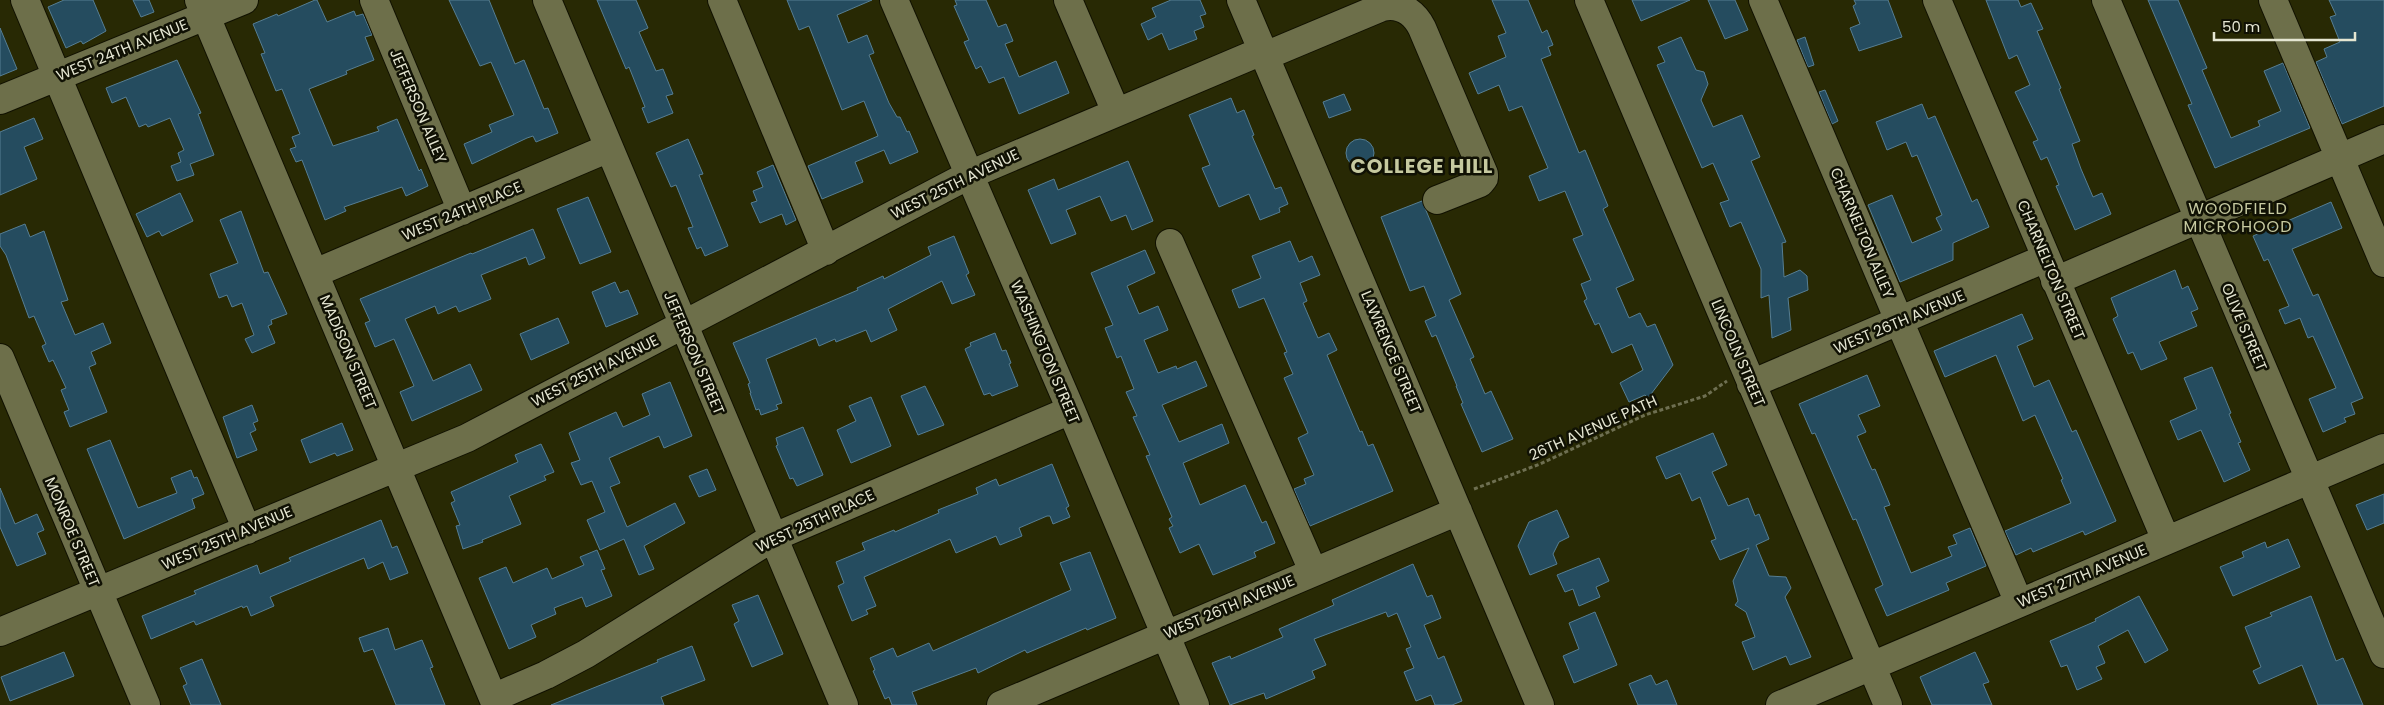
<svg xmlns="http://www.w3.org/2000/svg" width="2384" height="705" viewBox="0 0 2384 705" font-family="Poppins,sans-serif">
	<rect width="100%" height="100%" fill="#282904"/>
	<path fill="#254c5f" stroke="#567e93" d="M64,0H93L106,31L83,44L81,41L66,48L48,7Z
		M133,0H149L154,12L141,17Z
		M315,0H317L327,22L354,11L356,16L363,14L372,35L365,37L374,60L346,71L347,74L309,89L333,146L379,131L377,127L397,119L419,171L421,169L428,186L406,196L402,187L344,207L346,211L325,220L302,160L296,162L290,149L296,147L292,137L300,134L282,89L276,91L261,54L265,53L253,24L277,14L278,16Z
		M449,0H489L515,64L524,60L544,109L548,108L558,133L536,142L533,136L527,138L472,164L464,144L492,132L489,125L514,115L491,62L480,66Z
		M597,0H636L648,28L639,32L656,71L663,69L673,94L666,96L673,113L648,123L642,108L645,107L629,67L626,69Z
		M787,0H872L837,15L848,43L867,35L874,53L869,55L889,103L897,117H900L907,132L909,131L918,152L890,164L884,150L855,162L863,182L822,199L808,166L878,136L864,101L842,110L809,26L799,30Z
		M955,0H986L998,27L1006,24L1013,41L1005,44L1019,77L1056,61L1069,93L1019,114L1004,77L989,83L981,66L976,69L964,42L969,40L954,6L957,5Z
		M1171,0H1200L1206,14L1200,16L1204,27L1194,31L1197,39L1169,50L1162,33L1148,40L1141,24L1156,17L1152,8Z
		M1492,0H1528L1542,33L1547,30L1553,45L1548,47L1551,55L1541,59L1579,153L1585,150L1608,206L1603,209L1634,280L1616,288L1629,318L1640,313L1647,327L1655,324L1673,365L1648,398L1645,395L1629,402L1620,383L1643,370L1632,344L1612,353L1599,323L1595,325L1584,301L1587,299L1581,284L1591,280L1573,239L1583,235L1565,191L1539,201L1529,176L1548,168L1522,106L1509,111L1499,85L1478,94L1469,73L1506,57L1498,36L1506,33Z
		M1632,0H1690L1641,21Z
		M1708,0H1735L1748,30L1725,39Z
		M1854,0H1888L1902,37L1859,51L1850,28L1860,24L1853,6L1856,4Z
		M1986,0H2018L2021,7L2031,3L2043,29L2037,31L2061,88L2059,89L2080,141L2072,144L2081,169L2093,197L2102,193L2111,214L2075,230L2056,186L2059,185L2047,157L2041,160L2033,142L2038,140L2015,92L2030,85L2017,55L2009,59Z
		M2148,0H2178L2207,68L2202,70L2231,138L2260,126L2258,121L2281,111L2264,71L2283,63L2310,128L2215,168L2188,105L2192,104Z
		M2329,0H2384V106L2342,124L2316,62L2327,57L2324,49L2340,42L2330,17L2336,15Z
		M0,28L17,69L0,76Z
		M1681,37L1696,70L1704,72L1708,84L1701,100L1713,127L1742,115L1760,157L1751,161L1786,242L1782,243L1784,277L1800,270L1807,276L1808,290L1788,298L1791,330L1772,338L1769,295L1761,298V269L1741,222L1730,227L1720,203L1729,200L1713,163L1702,168L1657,65L1665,62L1658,47Z
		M1805,37L1814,65L1808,67L1797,40Z
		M177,60L201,113L198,114L214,155L190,164L194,175L177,181L171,166L181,162L178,153L184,150L170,118L148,127L146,124L139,127L126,97L112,103L106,88Z
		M1825,90L1838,121L1832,124L1819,92Z
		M1344,94L1351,110L1329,118L1323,102Z
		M1231,98L1237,113L1244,110L1254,135L1252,136L1275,189L1281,187L1288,204L1279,208L1280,212L1260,220L1249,194L1219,207L1202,168L1210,165L1189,115Z
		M1922,104L1928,119L1935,116L1972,202L1977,199L1989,227L1953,243V260L1900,282L1868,205L1892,195L1912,243L1942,230L1936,218L1942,215L1917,155L1912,157L1906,142L1887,150L1876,122Z
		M34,118L43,139L24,147L37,179L0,195V132Z
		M688,139L703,174L699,175L728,246L705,256L701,247L697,249L688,228L693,227L676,185L671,187L656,153Z
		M1346 153a14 14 0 1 1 28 0a14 14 0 1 1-28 0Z
		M1128,161L1153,221L1132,230L1126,215L1111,221L1100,196L1066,210L1076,234L1051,244L1028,190L1054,179L1058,190Z
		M773,165L796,220L786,225L782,214L760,223L751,203L757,201L753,191L763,187L757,172Z
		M180,193L193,221L162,236L159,231L147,237L136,214Z
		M588,197L611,252L580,264L557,209Z
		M1422,201L1461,294L1449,300L1474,357L1470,359L1485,394L1491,391L1513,439L1482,452L1461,404L1463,403L1456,386H1457L1436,335L1432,337L1425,321L1436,316L1424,286L1410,291L1381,217Z
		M2331,202L2342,228L2292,249L2313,296L2318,294L2363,398L2351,403L2355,414L2344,418L2346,422L2323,432L2309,399L2336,388L2313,336L2308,338L2300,318L2285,324L2279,310L2289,306L2268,259L2264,261L2253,236Z
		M241,211L264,273L268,272L287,314L271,320L272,324L268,326L275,343L252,353L245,339L254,335L242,303L232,307L227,295L219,298L210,274L238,263L220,220Z
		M25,224L30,237L44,231L68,300L61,302L75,335L103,323L111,343L91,352L96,364L89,367L107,412L70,427L64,412L69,410L61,390L66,388L53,360L49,362L42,346L46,344L34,316L29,318L6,255L0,246V234Z
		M533,229L545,258L529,265L526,257L481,275L491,299L459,312L456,306L438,314L435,306L405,319L433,381L470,364L482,390L412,421L400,392L414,386L394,339L375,347L365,323L370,321L360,299L471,253L472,254Z
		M954,236L969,273L966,275L975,295L952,304L942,281L888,309L897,330L871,342L866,330L836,342L835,339L819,346L816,338L766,359L782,403L776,405L778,409L761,415L759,409L756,410L750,393H751L748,384L750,383L733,343L858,290L857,288L883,276L884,279L931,255L928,247Z
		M1290,241L1299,262L1312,256L1320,275L1300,283L1307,301L1303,303L1318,338L1329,333L1337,350L1327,355L1360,432L1362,431L1368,446L1373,444L1393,491L1310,526L1294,489L1306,484L1304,479L1314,475L1298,438L1308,433L1284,378L1293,374L1284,353L1287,352L1264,298L1239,308L1232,290L1261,278L1252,256Z
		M1145,250L1155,273L1127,286L1139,314L1158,306L1168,330L1144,340L1158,373L1176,366L1177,369L1196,361L1207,386L1162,405L1179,442L1222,424L1229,443L1183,463L1200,505L1245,485L1262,523L1266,521L1275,543L1254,552L1256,557L1213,575L1199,544L1180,553L1169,528L1173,526L1169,519L1172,517L1146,456L1150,455L1133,417L1137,416L1126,392L1134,389L1121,356L1117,358L1105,328L1113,325L1091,273Z
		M2175,270L2182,289L2188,286L2198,309L2191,312L2197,326L2159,342L2167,359L2141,370L2133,352L2128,354L2113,319L2118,316L2111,298Z
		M615,282L620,293L628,290L638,314L606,327L592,292Z
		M2022,314L2033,339L2017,346L2034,387L2049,380L2072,432L2076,430L2116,521L2085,535L2083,531L2033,552L2031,548L2016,555L2005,531L2071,503L2061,480L2063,479L2035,415L2023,421L1996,355L1945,377L1934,351Z
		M558,318L569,343L531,360L520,334Z
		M995,333L1002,351L1006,350L1011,363L1009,364L1018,386L992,396L990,393L984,395L965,349L971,346L970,343Z
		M2212,367L2231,413L2229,414L2241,442L2238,443L2250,470L2224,482L2201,430L2178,440L2170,421L2197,409L2184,378Z
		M1867,375L1880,406L1858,415L1866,432L1857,436L1872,470L1875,469L1890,505L1884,507L1911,573L1952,556L1948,547L1957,544L1953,535L1970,528L1986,566L1946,583L1949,590L1887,616L1875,589L1883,585L1856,519L1853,520L1815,433L1812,434L1799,404Z
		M670,382L692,436L664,448L659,436L609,458L620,483L610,487L627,527L675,503L685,523L644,546L654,569L639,575L624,539L600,550L587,520L605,512L592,481L581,485L571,463L580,460L569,433L616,412L623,427L650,415L642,394Z
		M925,386L944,425L918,435L901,396Z
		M871,397L891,446L851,463L837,430L856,421L849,406Z
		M252,405L258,421L253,423L256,430L250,433L257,450L237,458L223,417Z
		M342,423L353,450L337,456L335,453L310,463L301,440Z
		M803,427L823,475L797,486L793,478L790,479L776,446L778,445L776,438Z
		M1713,433L1727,465L1712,472L1728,506L1748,498L1755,516L1759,514L1769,539L1756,545L1769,576L1786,577L1791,588L1785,597L1811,657L1790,665L1786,656L1753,670L1742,642L1755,637L1746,612L1735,605L1738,601L1733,581L1749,548L1720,560L1711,541L1716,539L1700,497L1692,501L1680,473L1666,479L1656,457Z
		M110,440L138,508L177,493L171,478L191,470L194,478L197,477L204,494L192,499L195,508L124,539L87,449Z
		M541,444L554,472L544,476L546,480L509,496L521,524L482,540L483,542L463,549L456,526L460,525L451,503L455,501L451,492L518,462L515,455Z
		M1052,464L1069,506L1066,508L1070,517L1053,524L1050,516H1047L1019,528L1022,536L1000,545L996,536L956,553L950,539L864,577L876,606L866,610L868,614L852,621L838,586L844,583L836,562L865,550L862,543L894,530L895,532L939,513L938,510L978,494L976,488L996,479L999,486Z
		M707,469L716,490L699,497L689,476Z
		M0,488L15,524L37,514L44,530L37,533L46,554L17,566L0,527Z
		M2384,494V523L2367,530L2356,505Z
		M1557,510L1569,537L1559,542L1553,554L1557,564L1530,575L1518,546L1529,522Z
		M381,520L392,548L397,546L408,573L390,580L383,562L368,569L364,558L270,597L274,606L251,616L247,606L243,608L242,606L196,625L194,621L151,639L142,616L196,594L194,591L257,565L260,574L291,561L289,558Z
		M2288,539L2300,567L2233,596L2220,567L2244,557L2242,552L2265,542L2267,548Z
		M597,550L605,569L601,570L612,596L586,607L582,597L554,608L556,614L531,625L536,637L509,649L479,578L506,567L513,583L547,568L552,579L584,565L580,557Z
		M1090,552L1116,618L1087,630L1086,628L1027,653L1025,650L978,673L976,668L912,692L917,705H892L889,697L885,699L873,671L875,670L870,658L893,648L897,657L929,643L933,651L1071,590L1060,563Z
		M1599,558L1609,581L1596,587L1600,597L1579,606L1573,589L1565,592L1557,575Z
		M1413,564L1427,597L1432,595L1441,618L1424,625L1438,659L1444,656L1462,701L1452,705H1435L1431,695L1416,701L1404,672L1414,668L1406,649L1411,647L1397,613L1388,617L1386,612L1314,639L1326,665L1312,671L1315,678L1266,699L1264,693L1230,705L1212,663L1230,656L1231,659L1283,637L1279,629L1334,605L1332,600Z
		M758,595L783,654L752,667L734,624L739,621L732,605Z
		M2139,596L2168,650L2145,663L2128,630L2098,646L2105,663L2096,667L2102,679L2077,690L2067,665L2061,667L2050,641L2096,621L2095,619Z
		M2311,596L2336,661L2343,658L2363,705H2318L2302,665L2259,684L2253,671L2261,667L2245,627L2272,616L2270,613Z
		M1595,612L1617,665L1574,683L1563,656L1579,649L1569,623Z
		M388,628L395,650L422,640L433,667L430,668L445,705H396L373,649L364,652L359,638Z
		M692,646L705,680L661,697L664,705H551L658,662L657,660Z
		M64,652L74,676L10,701L1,677Z
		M1975,652L1989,682L1983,684L1992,705H1932L1920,677Z
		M202,659L221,705H191L183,686L187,684L180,668Z
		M1651,675L1656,685L1667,680L1677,705H1638L1629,684Z"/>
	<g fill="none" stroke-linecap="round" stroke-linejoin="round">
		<g stroke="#110" stroke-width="30">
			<path id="minor" d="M25,0L247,530
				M199,0L496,705
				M374,0L462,211
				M547,0L844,705
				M722,0L826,251
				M894,0L1071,410L1195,705
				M1068,0L1116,112
				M1241,0L1540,705
				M1589,0L1888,705
				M1763,0L2019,603
				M1937,0L2166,540
				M2106,0L2384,654
				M2273,0L2384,263
				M1265,56L1382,7C1400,3 1414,12 1422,28L1484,174V178L1480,183L1437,200
				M0,100L244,0
				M1170,243L1313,571
				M315,273L609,148
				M2055,281L2384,139
				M0,358L146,705
				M1751,384L2046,258
				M0,632L467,438L969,175L1262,51
				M493,698L546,675L586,654L772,538L1071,410
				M1001,705L1458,511
				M1780,705L2384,448"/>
		</g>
		<path stroke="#6e6f51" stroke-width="3" stroke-dasharray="4 2.5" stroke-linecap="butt" d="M1474,489L1540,464L1645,415L1705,396L1727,381"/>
		<use href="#minor" stroke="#6d6f4a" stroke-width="28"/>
	</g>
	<g text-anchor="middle" stroke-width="5" stroke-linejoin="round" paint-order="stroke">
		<g font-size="15" fill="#e5e6d2" stroke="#101104">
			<text transform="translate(122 50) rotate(-22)" y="5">WEST 24TH AVENUE</text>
			<text transform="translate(418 106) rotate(67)" y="5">JEFFERSON ALLEY</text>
			<text transform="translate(955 184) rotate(-26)" y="5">WEST 25TH AVENUE</text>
			<text transform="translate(462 211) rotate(-23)" y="5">WEST 24TH PLACE</text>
			<text transform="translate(1862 233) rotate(67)" y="5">CHARNELTON ALLEY</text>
			<text transform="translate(2051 270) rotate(67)" y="5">CHARNELTON STREET</text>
			<text transform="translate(1899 322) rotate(-23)" y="5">WEST 26TH AVENUE</text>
			<text transform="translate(2244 327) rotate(67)" y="5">OLIVE STREET</text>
			<text transform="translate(348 352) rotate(67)" y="5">MADISON STREET</text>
			<text transform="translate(1045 352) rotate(67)" y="5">WASHINGTON STREET</text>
			<text transform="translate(1391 352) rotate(67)" y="5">LAWRENCE STREET</text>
			<text transform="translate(694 353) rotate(67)" y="5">JEFFERSON STREET</text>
			<text transform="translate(1738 353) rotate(67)" y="5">LINCOLN STREET</text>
			<text transform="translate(595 371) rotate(-27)" y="5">WEST 25TH AVENUE</text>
			<text transform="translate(1593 428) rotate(-24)" y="5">26TH AVENUE PATH</text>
			<text transform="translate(815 521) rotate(-25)" y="5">WEST 25TH PLACE</text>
			<text transform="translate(72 532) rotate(67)" y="5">MONROE STREET</text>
			<text transform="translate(227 538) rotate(-23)" y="5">WEST 25TH AVENUE</text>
			<text transform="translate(2082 576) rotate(-23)" y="5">WEST 27TH AVENUE</text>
			<text transform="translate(1229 607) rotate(-23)" y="5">WEST 26TH AVENUE</text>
		</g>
		<g font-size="16" letter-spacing="1" fill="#c6c9a0" stroke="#101104">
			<text x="2238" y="214">WOODFIELD<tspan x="2238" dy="18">MICROHOOD</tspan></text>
		</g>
		<g font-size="20" font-weight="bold" letter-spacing="1" fill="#c6c9a0" stroke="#101104">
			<text x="1422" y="173">COLLEGE HILL</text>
		</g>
	</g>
	<path d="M2214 32v8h141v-8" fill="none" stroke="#e5e6d2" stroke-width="2.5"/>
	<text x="2222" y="32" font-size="15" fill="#e5e6d2" stroke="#101104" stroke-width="4" paint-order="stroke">50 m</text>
</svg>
